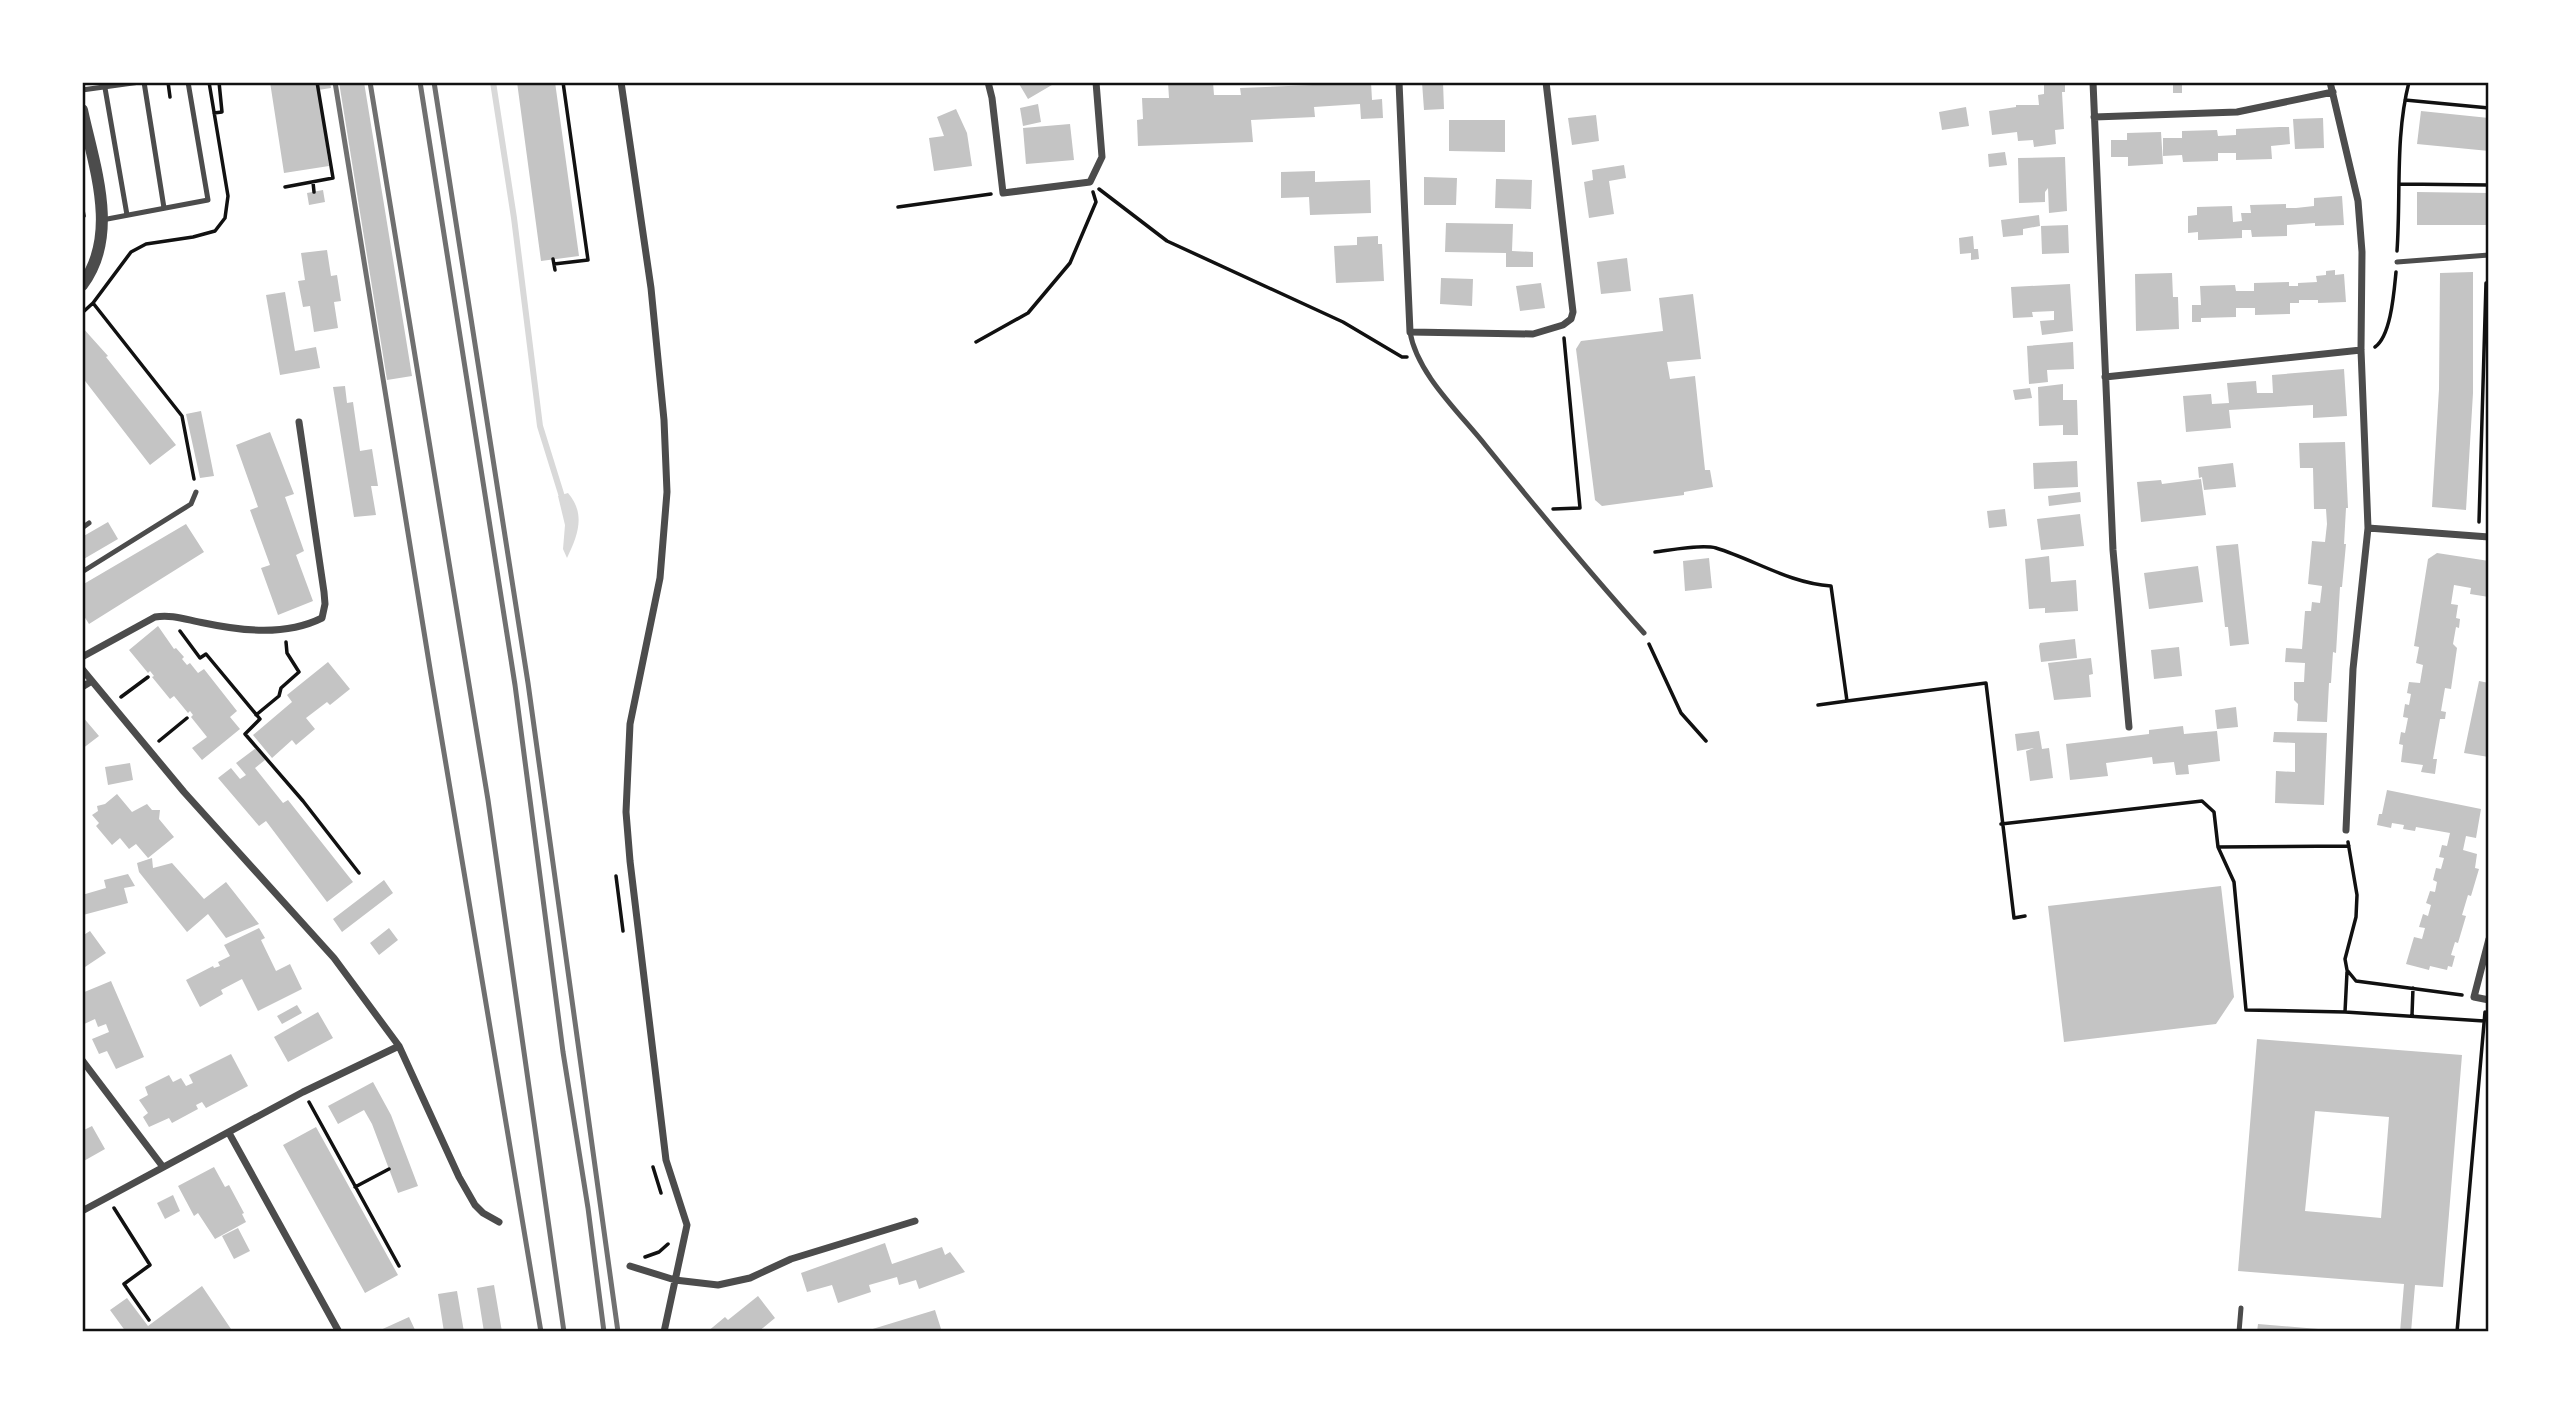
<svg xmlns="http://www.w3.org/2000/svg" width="2571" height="1414" viewBox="0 0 2571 1414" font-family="'Space Grotesk',sans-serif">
	<rect width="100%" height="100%" fill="#fff"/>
	<path fill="#d9d9d9" d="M568,493C586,514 578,535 567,558L563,549L565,525L558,496Z"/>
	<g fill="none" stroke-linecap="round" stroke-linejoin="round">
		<path stroke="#d9d9d9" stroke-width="6" d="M493,82L514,218L540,426L563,500"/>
	</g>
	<path fill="#c4c4c4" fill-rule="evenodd" d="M270,82H330L331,88L318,90L329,166L284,173Z
		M339,82H364L412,376L387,380Z
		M517,82H555L579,256L541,261Z
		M1018,82H1057L1028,99Z
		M1168,82H1213L1214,95H1241L1240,88L1313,85V82H1371L1372,100L1382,99L1383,118L1361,119L1360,104L1314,107L1315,117L1251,120L1253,142L1138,146L1137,120L1143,119L1142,98H1169Z
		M1422,82H1443L1444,109L1424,110Z
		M2044,82H2065V92H2062L2064,129L2055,130L2056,144L2034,147L2033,140L2018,141L2017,132L1992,135L1989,111L2016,107V105H2039L2038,95L2044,94Z
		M2173,82H2182V93H2173Z
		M1038,104L1041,122L1023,126L1020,108Z
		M1966,107L1969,126L1942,130L1939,112Z
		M956,109L967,133L972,166L934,171L929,138L944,136L937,117Z
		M2421,111L2489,118V151L2417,144Z
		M1596,115L1599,141L1572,145L1568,118Z
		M2323,118L2324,148L2295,149L2293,119Z
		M1449,120H1505V152L1449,151Z
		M1070,124L1074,160L1026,164L1023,128Z
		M2280,127H2289L2290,144L2271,146L2272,159L2236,160V153H2218V161L2183,162L2182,155L2163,156V138H2182V131L2217,130L2218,136L2236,135V129Z
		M2161,132L2163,164L2128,166V157H2111V140H2127V133Z
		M2005,152L2007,165L1989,167L1988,154Z
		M2065,157L2067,211L2049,213L2048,188L2045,192V202L2019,203L2018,158Z
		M1624,165L1626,178L1609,181L1614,214L1589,218L1584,182L1593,180L1592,170Z
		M1315,171V182L1370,180L1371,213L1310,215L1309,197L1281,198V172Z
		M1424,177L1457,178L1456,205H1424Z
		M1496,179L1532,180L1531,209L1495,208Z
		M323,190L325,202L309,205L307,193Z
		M2417,192L2489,193V225H2417Z
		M2342,196L2344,225L2315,226V223L2287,225V236L2252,237L2251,230H2242V238L2198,240V232L2188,233V216L2197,215V207L2232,206L2233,222L2242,221L2241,213H2251L2250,205L2286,204V208H2296L2314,206V198Z
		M2039,215L2040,226L2023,229V235L2003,237L2001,220Z
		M1446,223L1513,224L1512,251L1533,252V267H1506V253L1445,252Z
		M2068,225L2069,253L2042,254L2041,226Z
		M1378,236V244H1382L1384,281L1336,283L1334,246L1357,245V237Z
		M1973,236L1974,249H1978L1979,259L1971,260V253L1960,254L1959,238Z
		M327,250L331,276L337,275L341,301L334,302L338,328L314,332L310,306L303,307L298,281L305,280L301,253Z
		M1627,258L1631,291L1601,294L1597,262Z
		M2335,270V275L2344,274L2346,302L2318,303V300H2299V303H2290V314L2255,315V308H2236V317L2201,318V322H2192V305H2201L2200,286L2235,285L2236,291H2254V283L2289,282V286H2298V283L2317,282L2316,276L2326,275V271Z
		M2473,272V393L2466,510L2432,507L2439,389L2440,273Z
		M2172,273L2173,297H2178L2179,329L2136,331L2135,274Z
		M1441,278L1473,279L1472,306L1440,304Z
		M1541,283L1545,308L1520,311L1516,286Z
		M2070,284L2073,331L2042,335L2040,321L2054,320V311L2032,312L2033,317L2013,318L2011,287Z
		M285,292L295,351L316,347L320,368L280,375L266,295Z
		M1693,294L1701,359L1667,362L1670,379L1695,376L1705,470H1710L1713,487L1684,492V495L1602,506L1595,500L1576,349L1581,341L1663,331L1659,298Z
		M82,327L108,356L106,357L176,445L150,465L82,377Z
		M2073,342L2074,369L2047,370L2048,382L2029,384L2027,346Z
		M2344,369L2347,416L2313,418V405L2229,410L2231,428L2186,432L2183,396L2211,394L2212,404L2229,403L2227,383L2256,381L2257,393H2273L2272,375Z
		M2063,384V400H2077L2078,435H2063V425L2039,426L2038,387Z
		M345,386L347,403L353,402L360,451L372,449L378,486H371L376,515L354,517L333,387Z
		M2030,388L2032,398L2015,400L2013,390Z
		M201,411L214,476L200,478L186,414Z
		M270,432L294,494L285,497L304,551L296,555L313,601L278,615L261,568L270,565L250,510L258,507L236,445Z
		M2345,442L2348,508H2346L2344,544H2346L2342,587H2340L2336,653L2333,652L2331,683H2329L2327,722L2297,721L2298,704L2294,700V682H2304L2305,663L2285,662L2286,648L2302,649L2305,611H2311L2312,602L2320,603L2322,586L2308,584L2312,541L2325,542L2327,524L2326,509H2314L2313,468H2300L2299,443Z
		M2077,461L2078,487L2034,489L2033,463Z
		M2233,463L2236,487L2204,490L2202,477L2199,478L2198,467Z
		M2201,479L2206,515L2141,522L2137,482L2161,480L2162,484Z
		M2080,492L2081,502L2049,506L2048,496Z
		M2005,509L2007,526L1989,528L1987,511Z
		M2080,514L2084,546L2041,550L2037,519Z
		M108,522L118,539L82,560V537Z
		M186,524L204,552L89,624L82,613V585Z
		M2238,544L2249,644L2230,646L2228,627H2225L2216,546Z
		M2437,553L2489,561V597L2470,594L2471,588L2454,585L2451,604L2458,605L2456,618L2460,619L2459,628L2456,627L2453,644L2457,648L2451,689L2445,688L2441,711L2446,712L2445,719H2440L2433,759H2437L2435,774L2421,772L2423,765L2401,762L2403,745L2399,744L2401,732L2405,733L2408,718L2403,717L2405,704L2409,705L2411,694L2407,693L2409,682L2420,683L2423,665L2416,663L2419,647L2414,646L2428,559Z
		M2049,556L2051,582L2076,580L2078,611L2045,613V608L2029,609L2025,559Z
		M1709,558L1712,588L1685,591L1683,561Z
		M2198,566L2203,602L2149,609L2144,573Z
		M158,626L174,649L176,648L184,657L182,659L187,665L190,663L198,673L204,669L237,711L230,717L240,729L202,760L192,748L207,737L191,717L193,715L190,711L188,713L174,696L170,699L152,677L154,676L150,671L148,673L129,650Z
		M2075,639L2077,658L2041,662L2039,646L2040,643Z
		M2179,647L2182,676L2154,679L2151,650Z
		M2091,658L2093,674L2089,675L2091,697L2054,700L2048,663Z
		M328,662L350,689L330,705L327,702L306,718L315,729L296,745L292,740L272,758L253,735L292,702L287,695Z
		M2479,681L2489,683V757L2464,753Z
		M2236,707L2238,727L2217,729L2215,710Z
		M82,716L99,736L82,749Z
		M2183,726L2184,734L2217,731L2220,761L2188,765L2189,774L2176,775L2174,762L2153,764L2152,757L2106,763L2108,776L2070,780L2066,744L2149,734V730Z
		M2039,731L2042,749L2049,748L2053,778L2030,781L2026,751L2034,748L2017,751L2015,734Z
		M2274,732L2327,733L2324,805L2275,803L2276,771L2295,772V743L2273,742Z
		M256,748L265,760L255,768L283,803L288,800L353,882L327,902L266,821L259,826L218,778L231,768L240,779L246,775L236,763Z
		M130,763L133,780L108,785L105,767Z
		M2387,790L2481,809L2476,838L2466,836L2463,850L2477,854L2475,868L2479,869L2471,896L2468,895L2462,915L2466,916L2458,943L2455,942L2451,955L2455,956L2452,967L2448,966L2447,970L2430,966L2429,970L2406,964L2414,937L2422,939L2425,928L2419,927L2423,914L2428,916L2431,905L2426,903L2430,891L2435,892L2437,882L2433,880L2436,868L2441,869L2444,858L2439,857L2442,845L2447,846L2450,833L2416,827L2415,831L2403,829L2404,825L2392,823L2391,828L2377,825L2379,814H2382Z
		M117,794L132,812L147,804L152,810H160L159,819L174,837L148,858L136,844L129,849L120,838L112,845L96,826L99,823L92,815L98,811L97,806L105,804Z
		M152,858L153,868L172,863L204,899L226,882L259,924L226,938L208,914L187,932L139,872L137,863Z
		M128,874L135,886L124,888L128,903L83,915L82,895L106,888L104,880Z
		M384,880L393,893L342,932L333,919Z
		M2221,886L2234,997L2216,1024L2064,1042L2048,906Z
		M259,928L265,938L261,940L276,971L290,964L302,989L258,1011L242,979L221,990L223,994L200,1007L186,980L213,966L214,968L220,966L218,962L230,956L224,945Z
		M389,928L398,940L379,955L370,943Z
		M90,931L106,953L82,969V936Z
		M111,981L144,1057L116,1069L107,1051L99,1054L92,1039L109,1032L106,1024L98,1027L95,1019L82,1025V993Z
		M297,1005L302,1013L282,1024L277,1016Z
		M318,1012L333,1038L288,1062L274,1037Z
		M2257,1039L2462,1055L2443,1287L2415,1285L2411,1332H2400L2404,1284L2238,1271ZM2315,1111L2389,1117L2381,1218L2305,1211Z
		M231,1054L248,1086L206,1108L202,1102L196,1105L198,1109L172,1123L169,1118L149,1127L143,1117L148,1113L139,1100L148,1095L145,1087L169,1075L173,1082L181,1078L186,1086L193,1083L189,1075Z
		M373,1082L391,1115L418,1186L398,1193L372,1124L364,1110L338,1124L328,1106Z
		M92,1126L105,1149L82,1162V1131Z
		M316,1127L398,1275L365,1293L283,1145Z
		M214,1167L225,1187L229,1185L244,1213L242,1214L246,1222L215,1239L198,1213L194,1216L178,1186Z
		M173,1195L180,1211L165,1219L157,1203Z
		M238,1228L250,1251L234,1259L222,1236Z
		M885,1243L892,1264L942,1247L945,1255L950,1252L965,1272L919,1289L916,1280L899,1285L897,1277L869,1285L871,1292L838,1303L832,1285L807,1292L801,1273Z
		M494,1285L502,1332H484L477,1288Z
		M202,1286L233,1332H126L110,1310L127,1298L148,1326Z
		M457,1291L464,1332H444L438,1294Z
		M758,1296L775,1318L758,1332H707L725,1317L728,1320Z
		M935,1310L942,1332H866V1331Z
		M409,1317L416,1332H376Z
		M2258,1324L2330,1330V1332H2257Z"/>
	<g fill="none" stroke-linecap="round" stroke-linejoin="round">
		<path stroke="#111" stroke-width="3.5" d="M168,82L170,97
			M2405,100L2489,108
			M214,113L222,112L219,82
			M313,182L314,192
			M2400,184L2489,185
			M285,187L333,178L317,82
			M1099,189L1167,241L1343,322L1402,357H1407
			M82,204L84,216
			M898,207L991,194
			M2397,251C2401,194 2395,137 2409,82
			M553,259L555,270
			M554,264L588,260L563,82
			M93,303L182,416L194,479
			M82,313L93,303L131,252L146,244L193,237L215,231L225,218L228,196L209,82
			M976,342L1028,313L1070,263L1096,202L1093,192
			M2375,347C2391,336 2394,292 2396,272
			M1553,509L1580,508L1564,338
			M2479,522L2486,283
			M1655,552C1671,550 1702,544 1716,548C1755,560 1789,583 1831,586L1847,701L1986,683L2014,918L2025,916
			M180,631L200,658L206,654L260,719L245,734L303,801L359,873
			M1649,644L1681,713L1706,741
			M121,697L148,677
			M1818,705L1847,701
			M256,715L279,696L281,688L299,672L287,653L286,642
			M159,741L187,718
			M2001,824L2202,801L2214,812L2218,847L2234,882L2246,1010L2345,1012L2484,1021
			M2348,842L2357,895L2356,917L2345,959L2347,970L2356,981L2462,995
			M2218,847L2349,846
			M616,876L623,931
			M2345,1012L2347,972
			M2412,1015L2413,988
			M309,1102L399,1266
			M653,1167L661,1193
			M355,1187L389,1169
			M114,1208L150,1265L124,1284L149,1320
			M645,1257L659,1252L668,1244
			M2457,1332L2485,1012"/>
		<path stroke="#4c4c4c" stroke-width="5" d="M144,82L164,208
			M105,88L127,215
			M82,90L140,82
			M102,220L208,200L188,82
			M2397,262L2489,255
			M1410,332C1417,374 1460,413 1486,446C1537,509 1589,572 1644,633
			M82,528L89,523
			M82,572L191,504L196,492
			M2239,1332L2241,1308"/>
		<path stroke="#4c4c4c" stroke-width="7" d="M621,82L651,288L664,420L667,492L660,578L630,724L626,812L630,861L666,1160L687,1225L664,1332
			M988,82L992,98L1003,193L1090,182L1102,157L1096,82
			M1399,82L1410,332L1533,334L1563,325L1571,319L1573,312L1546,82
			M2093,82L2113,550L2129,727
			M2330,82L2358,201L2362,252L2361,350L2368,528L2353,669L2346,830
			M2094,117L2237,112L2333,92
			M2105,377L2361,350
			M2368,528L2489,537
			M82,657L155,617C172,614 187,620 204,623C242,631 286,636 322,618L325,604L324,592L299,422
			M82,669L184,792L334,958L399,1046L459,1177L475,1205L483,1213L499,1222
			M82,687L92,681
			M2489,939L2474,997L2489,1000
			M82,1060L163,1167
			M229,1133L339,1332
			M82,1211L303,1092L399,1046
			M630,1266L675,1280L718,1285L750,1278L791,1259L915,1221"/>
		<path stroke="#4c4c4c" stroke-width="12" d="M82,110C94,166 120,235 82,285"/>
		<path stroke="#707070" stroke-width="5" d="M335,82L431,675L541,1332
			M370,82L488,800L564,1332
			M420,82L515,685L563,1052L588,1208L604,1332
			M434,82L528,683L618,1332"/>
	</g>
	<rect width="2571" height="1414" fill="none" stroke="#ffffff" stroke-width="168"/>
	<rect x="84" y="84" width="2403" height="1246" fill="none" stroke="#111" stroke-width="2.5"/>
</svg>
